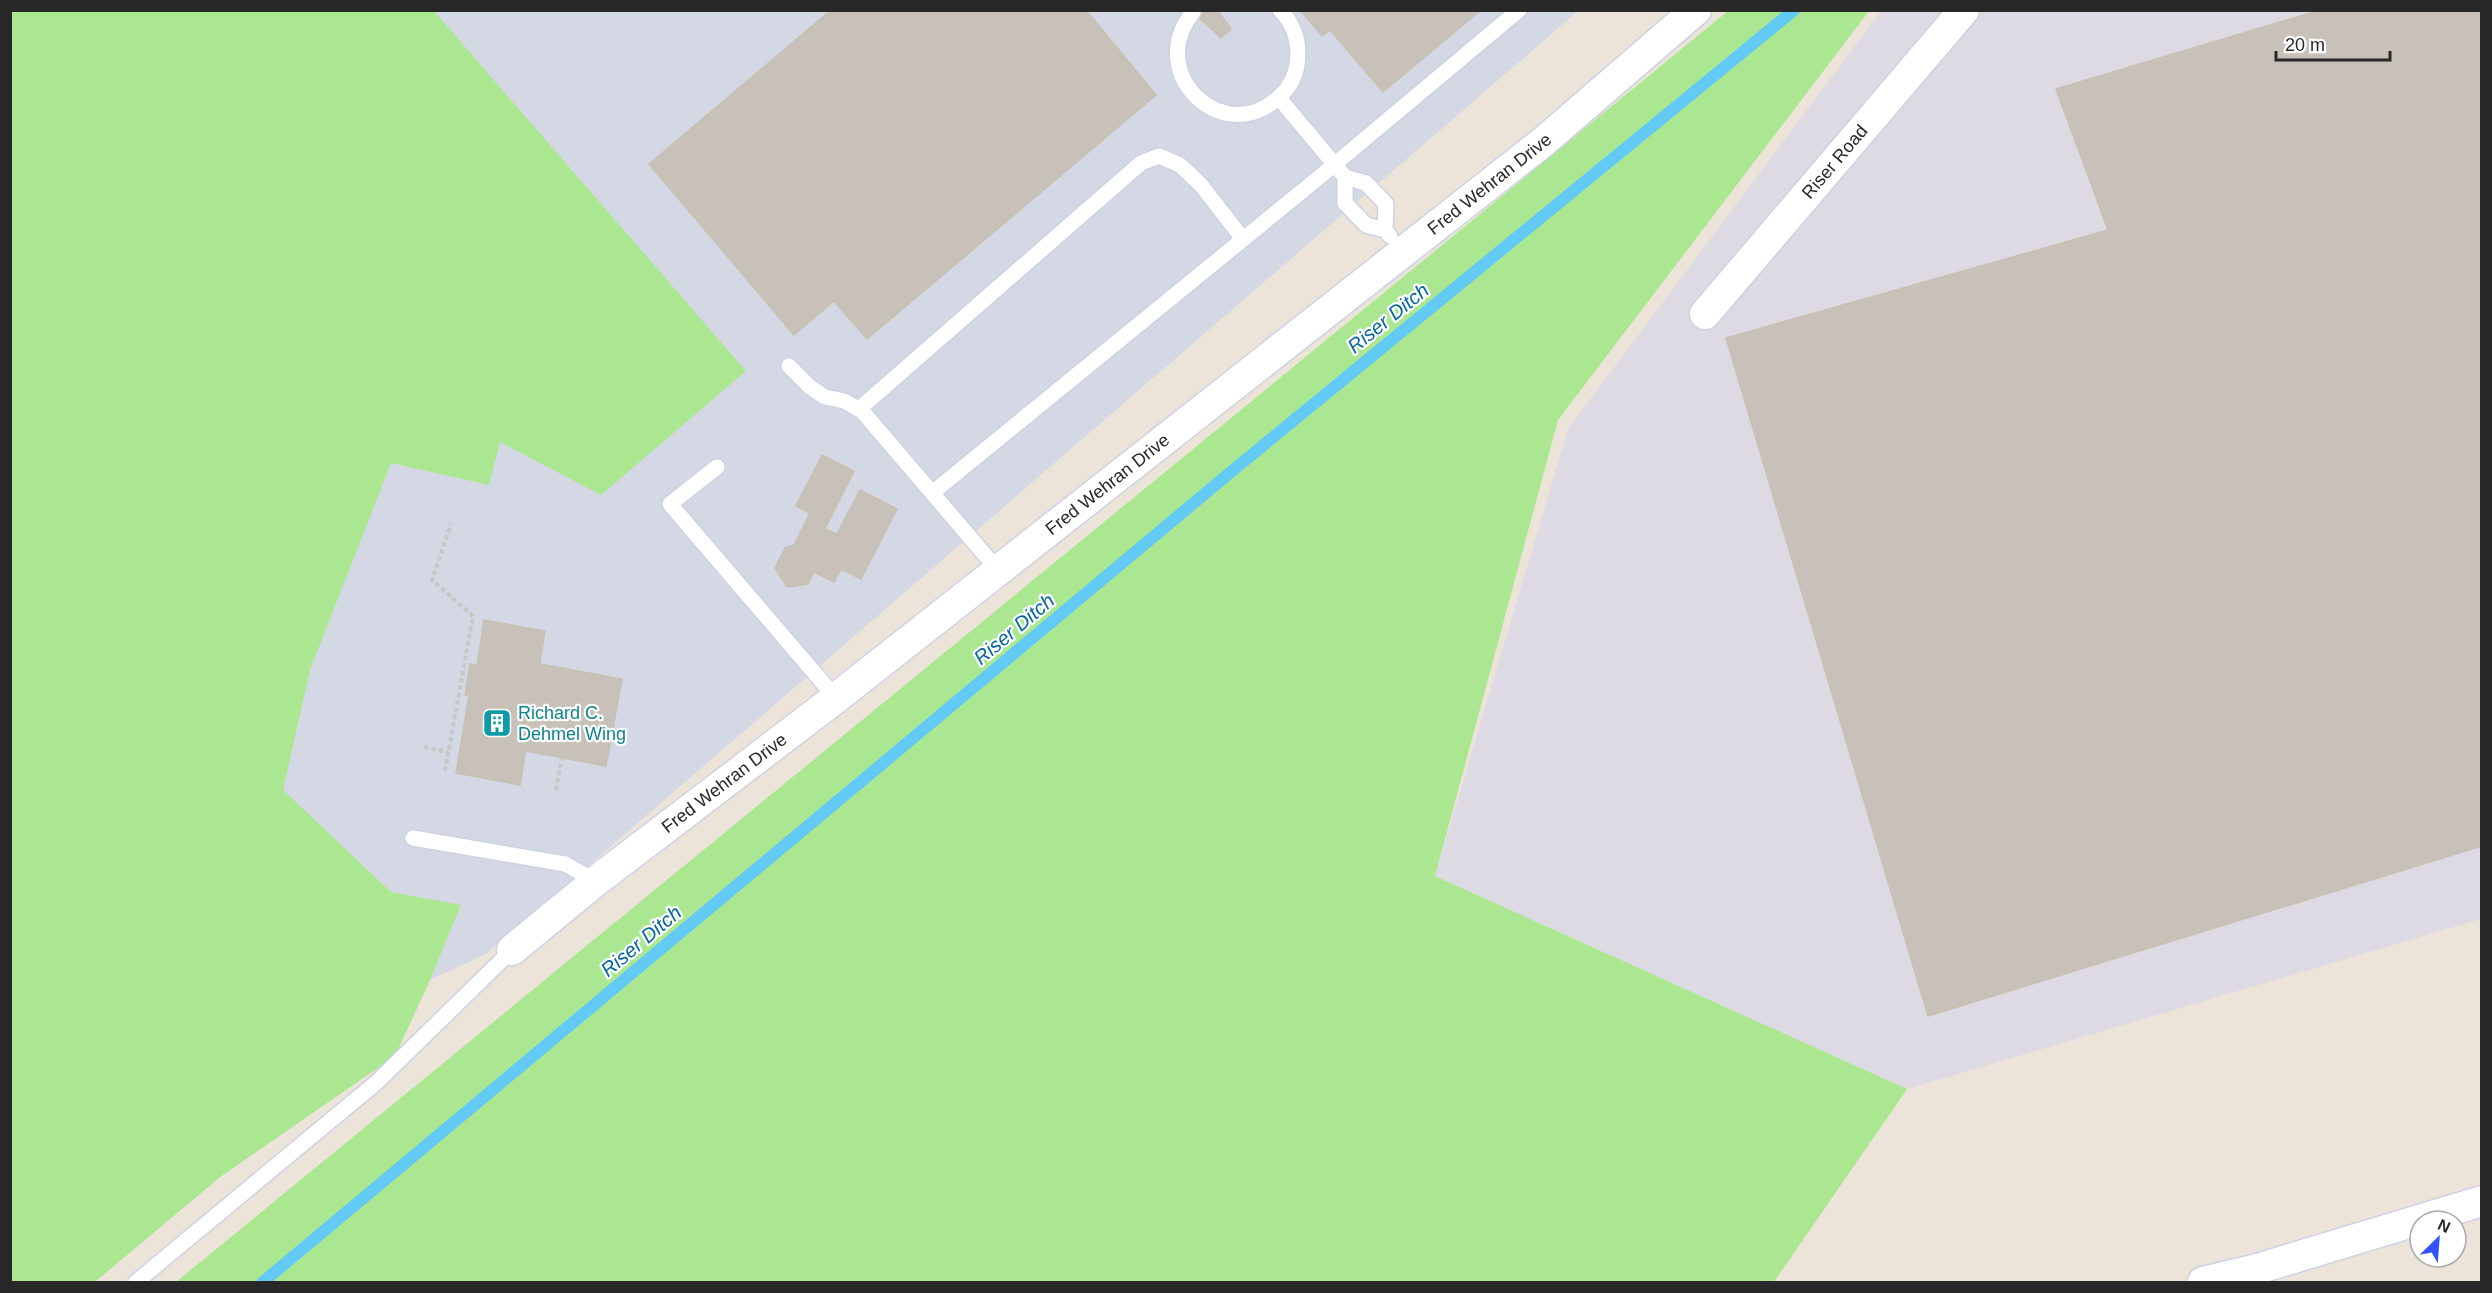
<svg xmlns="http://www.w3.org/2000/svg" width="2492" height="1293" viewBox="0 0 2492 1293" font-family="Arial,sans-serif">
	<rect width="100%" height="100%" fill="#ece4d9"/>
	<path fill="#dddae4" d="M1881,11H2481V919L1907,1089L1435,876L1568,429Z"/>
	<path fill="#d4d7e4" d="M10,11H1578L486,954L430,980L395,1056L220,1177L95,1282H11Z"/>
	<path fill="#abe791" d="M10,11H434L746,371L601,495L500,442L489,485L391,463L310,670L283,790L391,892L461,905L430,980L395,1056L220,1177L95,1282H11Z
		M1728,11H1869L1558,420L1435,876L1907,1089L1774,1282H176Z"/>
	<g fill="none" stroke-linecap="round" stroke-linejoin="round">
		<path stroke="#63caf6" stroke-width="12" d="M263,1282L1232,471L1794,10"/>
	</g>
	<path fill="#c7c1b9" stroke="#c7c1b2" stroke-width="1.5" d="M831,10H1086L1156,95L867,339L834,301L794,335L649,164Z
		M1191,10H1217L1231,29L1221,38Z
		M1300,10H1481L1383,92L1330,30L1322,36Z
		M2320,10H2482V846L1928,1016L1726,338L2108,230L2056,89Z
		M822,455L854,471L825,529L837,534L860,490L897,509L861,579L841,569L834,582L814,572L808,584L787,587L775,568L785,548L794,545L810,513L796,506Z
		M484,620L545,631L520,785L456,773L469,695H465L470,664L477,666Z
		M540,664L622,679L606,766L526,751Z"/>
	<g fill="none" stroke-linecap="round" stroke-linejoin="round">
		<g stroke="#ced1e3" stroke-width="18">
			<path id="service" d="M1193,12C1143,74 1225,150 1280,96C1289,88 1295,77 1297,65C1300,44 1295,25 1280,10
				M1279,98L1345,177L1366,183L1386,204L1385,230
				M1345,177V203L1366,225L1385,230L1390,236
				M789,366L810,387L825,397L844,401L862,411L998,570
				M859,409L1141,163L1159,156L1180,165L1201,185L1243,239
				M717,467L670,504L836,698
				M932,493L1317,179L1519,10
				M413,838L565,864L596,881
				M136,1282L377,1082L512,950"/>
		</g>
		<g stroke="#ced1e3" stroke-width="33">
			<g id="minor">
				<path id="s1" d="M1705,314L1964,10"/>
				<path id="s2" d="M512,950L596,881L836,698L1543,142L1696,10"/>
				<path d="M2203,1282L2257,1269L2482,1201"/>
			</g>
		</g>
		<path stroke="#c7c7c7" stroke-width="4" stroke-dasharray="4.5 3" stroke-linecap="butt" d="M424,747L448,752
			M445,771L473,616L432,580L451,524
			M556,790L562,757"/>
		<use href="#service" stroke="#fff" stroke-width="15"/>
		<use href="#minor" stroke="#fff" stroke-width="30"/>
	</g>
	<defs>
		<g id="building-square" transform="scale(1.5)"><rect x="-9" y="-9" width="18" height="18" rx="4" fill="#0f9aa8" stroke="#fff"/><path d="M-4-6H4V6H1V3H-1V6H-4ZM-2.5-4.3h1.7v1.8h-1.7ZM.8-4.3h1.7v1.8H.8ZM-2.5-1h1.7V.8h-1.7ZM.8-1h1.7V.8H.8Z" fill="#fff"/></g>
	</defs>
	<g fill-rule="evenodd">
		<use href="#building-square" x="497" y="723"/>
	</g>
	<g text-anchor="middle" stroke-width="4.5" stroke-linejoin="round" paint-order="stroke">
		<g font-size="18" fill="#282828" stroke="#fff">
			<text dy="6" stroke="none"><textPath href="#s1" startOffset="200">Riser Road</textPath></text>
			<text dy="6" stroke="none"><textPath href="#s2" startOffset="1242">Fred Wehran Drive</textPath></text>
			<text dy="6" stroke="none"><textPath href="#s2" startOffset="756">Fred Wehran Drive</textPath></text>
			<text dy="6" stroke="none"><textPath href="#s2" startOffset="270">Fred Wehran Drive</textPath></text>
		</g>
		<g font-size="18" fill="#0d838f" stroke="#fff" text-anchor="start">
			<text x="518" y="719">Richard C.<tspan x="518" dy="21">Dehmel Wing</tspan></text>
		</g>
		<g font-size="20" font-style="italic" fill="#0466a1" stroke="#fff">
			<text transform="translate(1388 318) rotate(-39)" y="7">Riser Ditch</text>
			<text transform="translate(1014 629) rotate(-40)" y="7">Riser Ditch</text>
			<text transform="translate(641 941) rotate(-40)" y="7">Riser Ditch</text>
		</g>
	</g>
	<rect width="2492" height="1293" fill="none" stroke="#282828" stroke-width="24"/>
	<g transform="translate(2438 1239) rotate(25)"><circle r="28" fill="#ffffff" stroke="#a9a9a9" stroke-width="1.5"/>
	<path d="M0-4.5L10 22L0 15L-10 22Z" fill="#3352ff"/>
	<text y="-9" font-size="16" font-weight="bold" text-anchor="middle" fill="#282828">N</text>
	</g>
	<path d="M2276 51v9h114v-9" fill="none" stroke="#282828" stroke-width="3"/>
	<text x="2285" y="51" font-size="18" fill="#282828" stroke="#ffffff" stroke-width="4.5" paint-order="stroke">20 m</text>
</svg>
